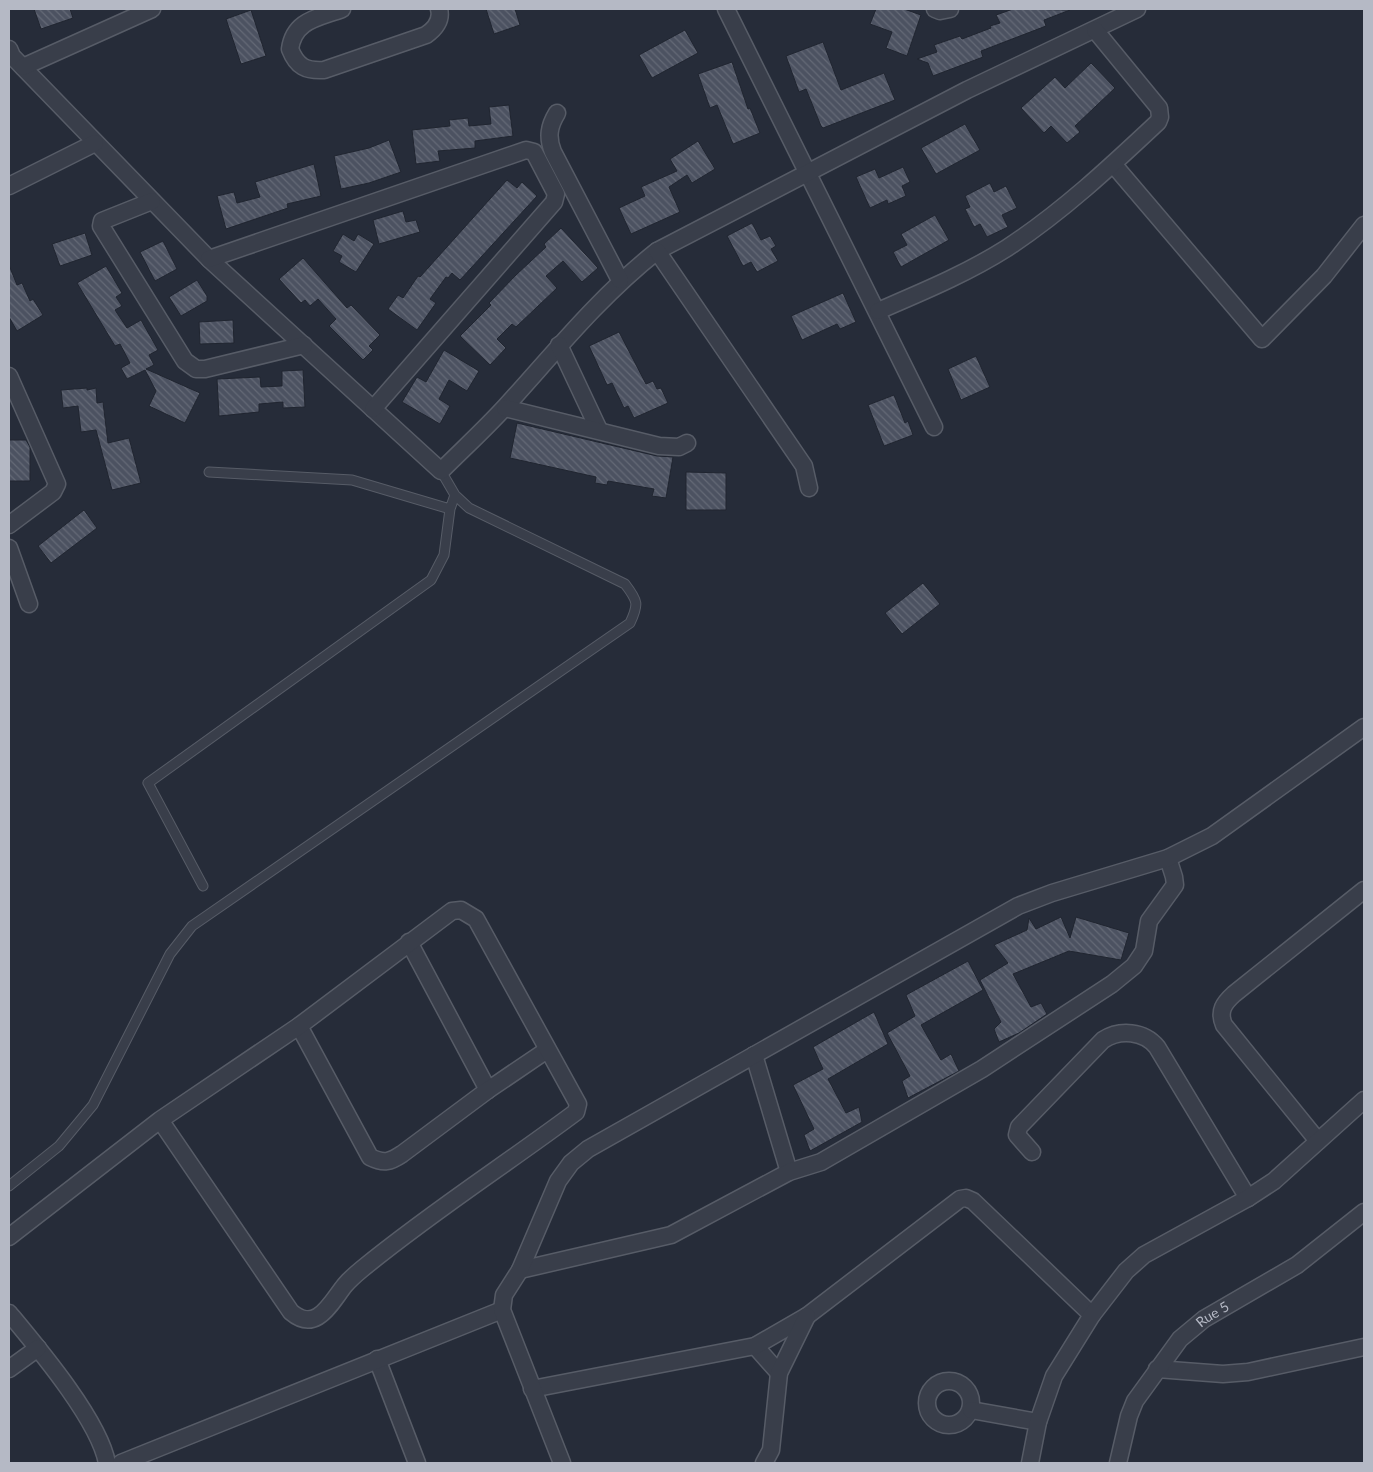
<svg xmlns="http://www.w3.org/2000/svg" width="1373" height="1472" viewBox="0 0 1373 1472" font-family="Lato,sans-serif">
	<defs>
		<pattern id="building-back-hatch" width="6" height="6" patternUnits="userSpaceOnUse" patternTransform="scale(1.25)"><rect width="6" height="6" fill="#4c5261"/><path d="M-1 5l2 2M0 0l6 6M5-1l2 2" fill="none" stroke="#646976"/></pattern>
	</defs>
	<rect width="100%" height="100%" fill="#262c39"/>
	<path fill="url(#building-back-hatch)" stroke="#202530" d="M34,9H70L73,18L41,29Z
		M486,9H515L520,25L494,34Z
		M876,9H904L921,15L907,56L886,48L892,32L870,24Z
		M1013,9L1070,10L1044,20L1046,26L981,51L983,57L933,76L928,63L917,59L937,52L934,45L960,36L962,39L991,28L990,26L1000,23L996,15Z
		M251,10L266,56L241,64L226,19Z
		M685,30L698,53L652,78L639,55Z
		M823,42L841,90L884,73L895,100L823,128L821,126L806,89L799,92L786,56Z
		M732,62L748,109L750,108L760,133L733,144L717,105L710,108L698,74Z
		M1091,63L1115,88L1075,126L1080,132L1067,143L1051,126L1044,133L1021,108L1055,77L1065,88Z
		M509,105L513,136L475,141V148L438,151L440,161L416,164L412,130L450,126L449,120L468,118L469,126L491,124L489,107Z
		M965,124L980,150L936,174L921,148Z
		M389,140L401,172L369,183L341,189L334,156L369,148Z
		M698,141L715,169L692,183L687,175L669,187L680,212L631,234L619,208L645,196L641,187L677,171L670,159Z
		M314,164L321,196L287,204L288,208L226,229L217,196L234,192L237,203L260,197L255,182Z
		M903,167L910,182L902,186L906,196L888,204L887,200L870,208L856,177L875,169L879,178Z
		M507,180L517,188L522,182L537,196L460,280L452,273L448,278L446,277L430,299L436,303L417,330L388,309L398,295L403,298L418,276L420,277Z
		M990,183L994,192L1006,186L1017,208L1002,215L1008,227L987,237L980,224L974,227L965,209L970,207L965,196Z
		M403,211L406,222L416,220L420,232L379,244L373,220Z
		M935,215L949,240L901,267L893,252L907,245L901,234Z
		M752,223L761,240L770,236L776,246L771,249L778,261L757,272L751,262L743,266L727,236Z
		M561,228L598,268L582,282L563,261L546,276L557,288L516,327L512,324L497,339L506,348L490,365L460,336L491,305L489,303L516,275L546,247L544,244Z
		M85,233L92,255L60,266L52,244Z
		M343,234L354,241L358,234L374,244L356,272L339,262L342,256L333,251Z
		M163,241L177,269L155,281L140,252Z
		M303,258L347,308L351,305L380,335L369,346L373,350L363,360L329,326L336,319L318,299L310,306L305,300L301,303L279,279Z
		M9,265L17,285L22,283L30,301L33,299L43,315L17,331L9,317Z
		M106,266L122,293L116,297L122,306L115,310L127,328L141,320L158,350L149,355L154,365L146,369L200,393L185,423L149,406L156,391L145,370L127,379L121,368L130,363L120,344L115,346L77,283Z
		M197,280L207,296V301L181,316L169,297Z
		M843,293L856,322L840,329L837,324L802,340L791,316Z
		M233,320L234,343L200,344L199,322Z
		M619,332L646,384L653,381L657,389L661,388L668,403L634,418L628,406L624,408L612,383L607,385L589,346Z
		M444,350L479,371L467,391L449,380L439,399L450,406L440,424L402,402L417,377L426,382Z
		M976,356L990,387L961,400L948,369Z
		M303,370L305,407L283,408V402L259,404V412L219,416L217,379L260,377L261,387L282,386V371Z
		M87,388V390L96,388L97,403L103,402L108,443L129,438L141,483L112,490L96,430L81,432L78,406L63,408L61,390Z
		M894,395L905,423L908,421L913,435L884,446L868,405Z
		M517,423L657,456L673,457L666,498L652,496L654,489L608,481L607,485L595,483L596,477L510,458Z
		M9,440H26L30,447V481H9Z
		M686,472L726,473V510H686Z
		M84,510L97,528L51,563L38,546Z
		M923,583L940,604L902,634L885,613Z
		M1061,917L1070,938L1076,917L1129,933L1121,960L1069,951L1013,974L1031,1007L1041,1003L1047,1014L1019,1033L999,1042L994,1029L1001,1022L980,980L1008,963L994,945L1027,930L1029,918L1036,929Z
		M968,961L983,990L921,1025L941,1060L951,1054L959,1071L908,1098L902,1081L910,1076L887,1033L915,1016L906,995Z
		M874,1012L888,1044L828,1079L846,1113L859,1107L862,1122L810,1151L804,1135L814,1129L793,1085L823,1069L813,1047Z"/>
	<g fill="none" stroke-linecap="round" stroke-linejoin="round">
		<g stroke="#575c67" stroke-width="11">
			<path id="service" d="M209,472L352,480L450,509L455,495
				M203,886L148,783L431,580L444,555L450,509
				M9,1186L59,1146L93,1105L170,954L192,926L630,623C639,604 638,601 625,584L469,508L455,495L441,471"/>
		</g>
		<g stroke="#575c67" stroke-width="19">
			<g id="minor">
				<path d="M342,9C318,18 294,20 290,49C297,67 306,71 324,70L426,35C435,29 442,20 439,9"/>
				<path d="M726,9L934,427"/>
				<path d="M935,9L940,11L950,9"/>
				<path d="M9,49L12,56L209,259L441,471C463,449 485,429 506,406C555,352 599,297 657,251L967,90L1137,9"/>
				<path d="M23,67L152,9"/>
				<path d="M557,113C549,126 547,137 553,152L620,280"/>
				<path d="M1113,164L1262,339L1324,276L1364,225"/>
				<path d="M9,186L95,143"/>
				<path d="M152,201L102,221L101,226L185,361L196,369H205L304,345"/>
				<path d="M657,251L804,466L809,488"/>
				<path d="M209,259L526,150L534,152L556,194L554,202L373,409"/>
				<path d="M878,311C922,292 966,274 1007,248C1062,212 1110,167 1158,122L1160,117L1159,108L1095,30"/>
				<path d="M559,345L599,430"/>
				<path d="M9,376L57,484L53,492L9,525"/>
				<path d="M505,408L659,446L679,447L687,443"/>
				<path d="M9,548L29,604"/>
				<path d="M409,942L488,1090"/>
				<path d="M299,1026L370,1157C384,1164 390,1162 402,1154L488,1090L547,1050"/>
				<path d="M754,1055L789,1172"/>
				<path d="M1318,1141L1224,1025C1218,1011 1224,1003 1234,994L1364,890"/>
				<path d="M1032,1152L1017,1135L1019,1127L1103,1040C1120,1029 1144,1031 1157,1047L1248,1198"/>
				<path d="M9,1237L160,1120L299,1026L452,911L461,910L476,919L578,1104L576,1112C505,1165 430,1213 362,1269C356,1274 350,1279 345,1285C331,1302 317,1334 291,1312L160,1120"/>
				<path d="M520,1270L671,1235L789,1172L821,1162L982,1069L1112,984L1134,966L1144,951L1149,921L1175,885L1174,877L1168,858"/>
				<path d="M9,1313C38,1348 99,1420 107,1463"/>
				<path d="M755,1346L779,1373"/>
				<path d="M377,1359L417,1463"/>
				<path d="M9,1369L38,1348"/>
				<path d="M1157,1369L1223,1374L1248,1372L1364,1347"/>
				<circle cx="949" cy="1403" r="22"/>
				<path d="M532,1389L755,1346L807,1316L960,1199L966,1198L973,1201L1092,1315"/>
				<path d="M971,1410L1038,1422"/>
				<path d="M121,1463L502,1310"/>
				<path d="M562,1463L502,1310L504,1295L520,1270L558,1181L571,1163L588,1149L1018,906L1052,893L1168,858L1212,836L1364,727"/>
				<path d="M764,1463L771,1450L779,1373L807,1316"/>
				<path d="M1030,1463L1038,1422L1054,1376L1092,1315L1126,1271L1144,1255L1248,1198L1274,1181L1364,1100"/>
				<path id="s1" d="M1118,1463L1129,1416L1135,1401L1180,1339L1204,1319L1297,1265L1364,1212"/>
			</g>
		</g>
		<use href="#service" stroke="#393e4a" stroke-width="9"/>
		<use href="#minor" stroke="#393e4a" stroke-width="16"/>
	</g>
	<g text-anchor="middle" stroke-width="4" stroke-linejoin="round" paint-order="stroke">
		<g font-size="14" fill="#b5b9c5" stroke="#1e232e">
			<text dy="5" stroke="none"><textPath href="#s1" startOffset="182">Rue 5</textPath></text>
		</g>
	</g>
	<rect width="1373" height="1472" fill="none" stroke="#b5b9c5" stroke-width="20"/>
</svg>
